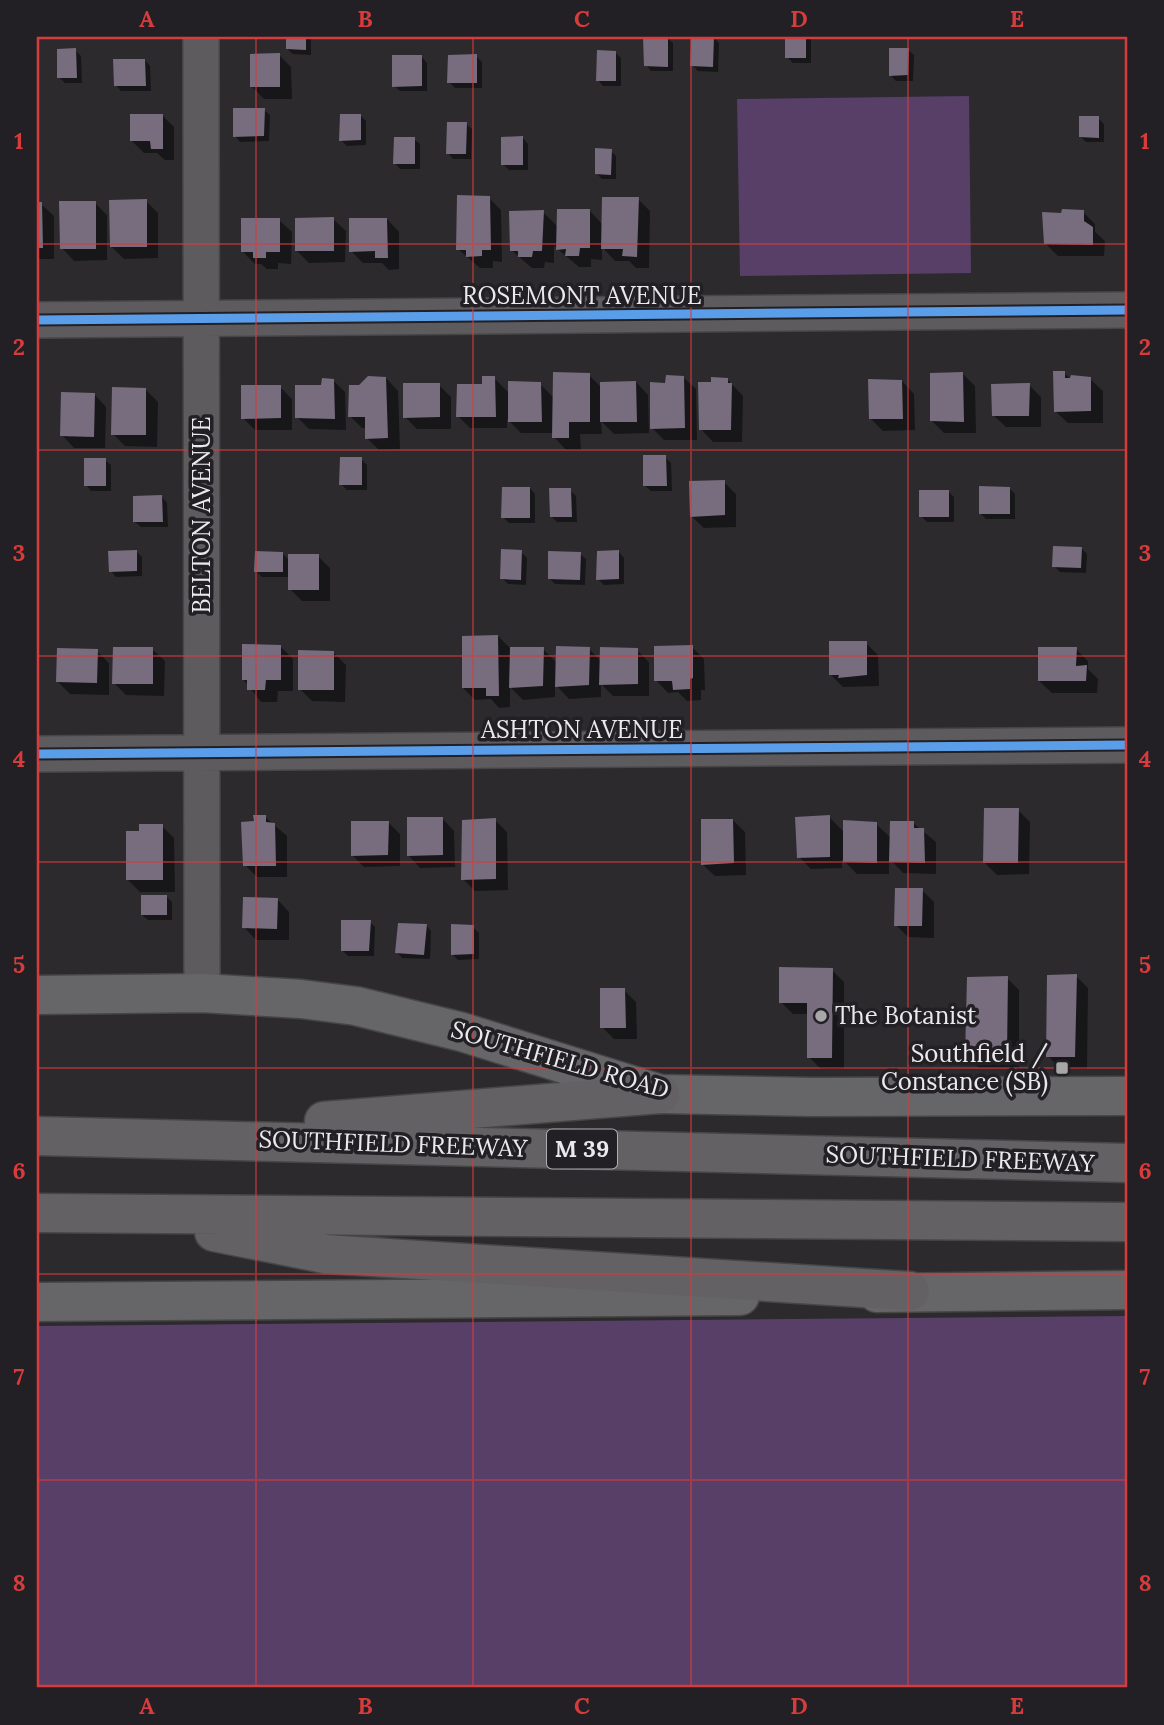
<svg xmlns="http://www.w3.org/2000/svg" width="1164" height="1725" viewBox="0 0 1164 1725" font-family="Lora,serif">
	<rect width="100%" height="100%" fill="#2c2a2d"/>
	<path fill="#573f68" d="M969,96L971,273L740,276L737,99Z
		M1127,1316V1688H37V1326Z"/>
	<path fill="#0007" d="M287,37H311V55L293,54L287,49Z
		M692,37H713L719,43L718,72L698,71L692,65Z
		M787,37H811V63H793L787,57Z
		M667,38L673,43V71H651L646,65Z
		M75,50L81,56L82,83H65L59,77Z
		M908,50L914,55L913,81H896L891,76Z
		M615,52L621,58V86H603L598,80Z
		M279,55L291,67L292,99H264L252,87Z
		M476,56L482,62V88H455L449,82Z
		M422,57L427,63V91H400L394,86Z
		M145,60L150,66L151,91H121L116,85Z
		M264,110L270,115L269,141L240,142L235,136Z
		M162,115L174,127V160H165L157,153H144L132,141Z
		M360,115L366,121V145L347,146L341,140Z
		M1098,118L1104,124V142H1086L1080,136Z
		M466,124L472,129L471,159H453L448,153Z
		M523,138L528,144V170H509L503,164Z
		M414,139L420,144V169H400L395,163Z
		M611,151L616,156V179H602L597,174Z
		M489,198L501,210L502,262L493,261V268H480L458,249Z
		M638,199L650,211L649,268H636L629,261H615L602,247V260L591,259V267H579L554,246V263L545,262L544,268H532L511,250L543,212L558,227L590,211L603,225Z
		M146,201L158,213V258L124,259L111,246Z
		M95,203L107,215V260L74,261L62,248Z
		M37,204H41L54,216V259H37Z
		M1083,212L1095,224V232L1105,241L1104,256H1058L1045,243L1044,214Z
		M333,219L346,231L345,262L309,263L297,251Z
		M387,219L399,232V269L389,270L382,263H363L351,251Z
		M279,220L292,232L291,264L278,263V269H267L261,264H255L243,252Z
		M1064,373L1072,380L1090,379L1103,391V423H1068L1055,411Z
		M963,374L975,386L976,433H944L932,421Z
		M589,375L601,387L636,382L648,395L649,433L614,434L601,421L602,434H580L581,450H566L554,437V433H521L507,419V428H470L458,416V385H483L494,378L509,393L540,384L554,398Z
		M683,377L696,389L697,440H664L652,428L667,384Z
		M386,378L398,391L400,449L379,450L367,438V428H362L350,416L360,387Z
		M727,379L743,396L742,442H713L701,429Z
		M333,380L345,392L346,430L309,429L297,417Z
		M902,381L914,394L915,430L883,431L870,418Z
		M439,385L451,397V429H417L405,417Z
		M1029,385L1041,397V427H1006L993,415Z
		M280,387L292,399V430H255L243,418Z
		M146,390L158,402L157,447L125,446L113,434Z
		M94,394L106,407L105,448H74L62,435Z
		M665,457L671,463L672,491H651L645,486Z
		M361,459L367,465V490H347L341,484Z
		M105,460L111,465V491H91L86,485Z
		M724,482L736,494V527L704,528L691,516Z
		M530,488L535,494V523H509L503,517Z
		M1009,488L1015,494V519H986L980,513Z
		M570,490L576,496L577,522H557L551,516Z
		M948,491L954,497V522H927L921,516Z
		M162,497L167,503L168,527H141L135,522Z
		M1081,548L1087,554L1086,573L1060,572L1054,566Z
		M136,551L142,557V576L116,577L111,571Z
		M521,552L527,558L526,585L508,584L502,578Z
		M619,552L624,558V584L604,585L598,579Z
		M282,553L290,561L318,556L330,568V601H302L290,589V577H262L256,571Z
		M580,554L586,559L585,585L555,584L549,578Z
		M498,636L510,648L543,649L557,663L589,649L601,661L637,650L649,662V696H613L601,684V697L569,699L555,684V697L523,700L510,687V707L499,708L491,699L475,700L463,688Z
		M866,643L878,655L879,686L843,687L831,675Z
		M281,647L293,659V691H278L277,702H261L243,679Z
		M692,647L704,659L705,690H701V700L687,701L678,692L668,693L656,680Z
		M152,649L165,661L164,696L126,695L114,683Z
		M1076,649L1088,661V669L1098,679L1097,693H1052L1039,681Z
		M97,651L109,663V695L70,694L58,682Z
		M334,653L346,665L345,702L312,701L300,689Z
		M1018,810L1030,822L1029,874L997,875L985,863Z
		M265,817L287,836V877H257L245,865Z
		M829,817L845,833L876,824L892,839L913,823L936,842V874L903,873L889,858V874H857L842,859V868L811,869L799,857Z
		M442,818L454,831L455,867L420,868L408,855Z
		M495,820L507,832L508,890L475,891L463,879Z
		M733,820L745,832L746,875L715,876L702,864Z
		M388,822L400,834V866L364,867L352,855Z
		M162,826L174,838L175,892H140L128,880L140,832Z
		M922,890L934,902V938L908,937L896,925Z
		M166,896L172,902V920H148L142,915Z
		M277,899L289,912V940H256L244,927Z
		M370,922L375,927L374,956H348L342,950Z
		M426,925L431,931L430,959L402,958L397,952Z
		M473,927L479,933V959L458,960L452,954Z
		M832,970L844,982V1069H821L809,1057V1014H793L781,1002Z
		M1076,976L1088,988L1087,1069L1060,1068L1048,1056Z
		M1007,978L1019,990V1068H979L967,1056Z
		M624,990L636,1002L637,1039H614L602,1027Z"/>
	<path fill="#776d7e" d="M286,37H306V50L286,49Z
		M643,37H668V67L644,66Z
		M691,37H714L713,67L690,66Z
		M785,37H806V58H785Z
		M76,48L77,78H57V49Z
		M889,48H909L908,75L889,76Z
		M597,50L616,51V81H596Z
		M280,53V87H250V54Z
		M477,54V83H447L448,55Z
		M392,55H422V86L392,87Z
		M113,59H145L146,86H114Z
		M233,108H265L264,136L233,137Z
		M130,114H163V149H151L150,141H130Z
		M340,114H361V140L339,141Z
		M1079,116H1099V138L1079,137Z
		M447,122H467L466,154H446Z
		M523,136V165H501V137Z
		M394,137H415V164H393Z
		M595,148L612,149L611,175L595,174Z
		M457,195L490,196L491,250H482V256L466,257V250H456Z
		M602,197H639L637,257L622,256L623,249H601Z
		M147,199V247H110L109,200Z
		M59,201H96V249H60Z
		M37,202H42L43,248H37Z
		M557,209H590V248H580L579,256H565L566,249L556,250Z
		M1062,209L1084,210V221L1093,227V245L1044,244L1042,212L1061,213Z
		M544,210L542,251H533L532,257H518V251H510L509,211Z
		M334,217V251H295V218Z
		M241,218H280V252H266V258H253V252H241Z
		M349,218H387L388,258H375V251L349,252Z
		M1053,371H1065V378H1070L1071,375L1091,377V411L1054,412Z
		M553,372L590,373V422H569V438H552Z
		M963,372L964,422L930,421V373Z
		M666,375L684,376L685,428L650,429V382L665,383Z
		M368,376L386,377L388,438L365,439V417H348L349,385H359Z
		M482,376H495L496,417H456L457,384H482Z
		M711,377L728,378V383H732L731,430H699L698,382H711Z
		M322,378L334,379L335,419L295,418V385H321Z
		M868,379L902,380L903,419H869Z
		M508,381L541,382L542,422H508Z
		M636,381L637,422H600V382Z
		M403,383H440V417L403,418Z
		M1030,383L1029,416H992L991,384Z
		M241,385H281V418L241,419Z
		M112,387L146,388V435H111Z
		M61,392L95,393L94,437L60,436Z
		M643,455H666L667,486H643Z
		M340,457H362V485H339Z
		M84,458H106V486H84Z
		M725,480V515L690,517L689,481Z
		M979,486L1010,487V514H979Z
		M502,487H530V518H501Z
		M549,488H571L572,517H550Z
		M919,490H949V517H919Z
		M162,495L163,522H133V496Z
		M1053,546L1082,547L1081,568L1052,567Z
		M501,549L522,550L521,580L500,579Z
		M137,550V571L109,572L108,551Z
		M619,550V579L596,580L597,551Z
		M255,551L283,552V572H254Z
		M548,551L581,552L580,580L548,579Z
		M288,554H319V590H288Z
		M498,635L499,696H486V688H462V636Z
		M829,641H867V675L838,678L839,675H829Z
		M242,644L281,645V680H266L265,690H247V680H242Z
		M693,645V678L690,679V689L673,690L672,681H654V646Z
		M556,646L590,647L589,685L555,687Z
		M113,647H153V684H112Z
		M510,647H544L543,686L509,688Z
		M600,647L638,648V684L599,685Z
		M1038,647H1077L1076,666L1087,665L1086,681H1038Z
		M57,648L98,649L97,683L56,682Z
		M298,650L334,651V690H298Z
		M984,808H1019L1018,863H983Z
		M253,815H266V822L275,823L276,866H243L241,822L254,821Z
		M830,815V857L797,858L795,817Z
		M407,817H443V855L407,856Z
		M496,818V879L461,880L462,820Z
		M701,819H733L734,863L701,865Z
		M843,820L877,822V863L843,862Z
		M351,821H389L388,855L351,856Z
		M890,821H914V828H924L925,863L889,862Z
		M139,824H163V880H126V831H139Z
		M895,888H923L922,926H894Z
		M141,895H167V915H141Z
		M243,897L278,898L277,929L242,928Z
		M341,920H371L369,951H341Z
		M398,923L427,924L424,955L395,953Z
		M451,924L474,925V954L451,955Z
		M779,967L833,968L832,1058H807V1003H779Z
		M1077,974L1075,1057H1046L1047,975Z
		M1008,976L1007,1057H965L967,977Z
		M600,988H625L626,1028H600Z"/>
	<g fill="none" stroke-linecap="round" stroke-linejoin="round">
		<g stroke="#474647" stroke-width="38">
			<path id="minor" d="M201,37L202,993
				M37,320L1127,310
				M37,754L1127,745"/>
		</g>
		<g stroke="#474647" stroke-width="41">
			<path id="major" d="M37,995L202,993L301,999L356,1006L462,1032L660,1094L812,1097L1127,1096
				M877,1293L1127,1290
				M37,1302L740,1296"/>
		</g>
		<g stroke="#474647" stroke-width="41">
			<path id="highway" d="M324,1121L660,1094
				M37,1136L1127,1163
				M37,1213L1127,1222
				M214,1232L325,1254L910,1291"/>
		</g>
		<use href="#minor" stroke="#5d5b5e" stroke-width="35"/>
		<use href="#major" stroke="#666567" stroke-width="38"/>
		<use href="#highway" stroke="#636164" stroke-width="38"/>
		<g stroke="#222024" stroke-width="13">
			<path id="cycleway" d="M37,320L1127,310
				M37,754L1127,745"/>
		</g>
		<use href="#cycleway" stroke="#5a9eea" stroke-width="9"/>
	</g>
	<path fill="none" stroke="#d83b3c" stroke-width="2" stroke-opacity="0.55" d="M256,37V1688M473,37V1688M691,37V1688M908,37V1688M37,244H1127M37,450H1127M37,656H1127M37,862H1127M37,1068H1127M37,1274H1127M37,1480H1127"/>
	<g fill="#a8a6a9" stroke="#222024" stroke-width="2.5">
		<circle cx="821" cy="1016" r="7"/>
		<rect x="1055" y="1061" width="14" height="14" rx="3.5"/>
	</g>
	<g text-anchor="middle" stroke-width="7" stroke-linejoin="round" paint-order="stroke">
		<rect fill="#222024" stroke="#afadb0" stroke-width="2" x="547" y="1129.5" width="70" height="39" rx="5"/>
		<g font-size="23" font-weight="bold" fill="#ebe9ec">
			<text x="582" y="1157">M 39</text>
		</g>
		<g font-size="24" fill="#ebe9ec" stroke="#222024">
			<text x="582" y="304">ROSEMONT AVENUE</text>
			<text transform="translate(202 515) rotate(-90)" y="8">BELTON AVENUE</text>
			<text x="582" y="738">ASHTON AVENUE</text>
			<text transform="translate(560 1060) rotate(16)" y="8">SOUTHFIELD ROAD</text>
			<text transform="translate(393 1144) rotate(2)" y="8">SOUTHFIELD FREEWAY</text>
			<text transform="translate(960 1159) rotate(2)" y="8">SOUTHFIELD FREEWAY</text>
		</g>
		<g font-size="24" fill="#ebe9ec" stroke="#222024" text-anchor="start">
			<text x="835" y="1024">The Botanist</text>
			<text x="1048" y="1062" text-anchor="end">Southfield /<tspan x="1048" dy="28">Constance (SB)</tspan></text>
		</g>
	</g>
	<rect width="1164" height="1725" fill="none" stroke="#222024" stroke-width="77"/>
	<rect x="38" y="38" width="1088" height="1648" fill="none" stroke="#d83b3c" stroke-width="2.5"/>
	<g font-size="23" text-anchor="middle" font-weight="bold" fill="#d83b3c">
		<text x="147" y="27">A</text>
		<text x="365" y="27">B</text>
		<text x="582" y="27">C</text>
		<text x="799" y="27">D</text>
		<text x="1017" y="27">E</text>
		<text x="19" y="149">1</text>
		<text x="1145" y="149">1</text>
		<text x="19" y="355">2</text>
		<text x="1145" y="355">2</text>
		<text x="19" y="561">3</text>
		<text x="1145" y="561">3</text>
		<text x="19" y="767">4</text>
		<text x="1145" y="767">4</text>
		<text x="19" y="973">5</text>
		<text x="1145" y="973">5</text>
		<text x="19" y="1179">6</text>
		<text x="1145" y="1179">6</text>
		<text x="19" y="1385">7</text>
		<text x="1145" y="1385">7</text>
		<text x="19" y="1591">8</text>
		<text x="1145" y="1591">8</text>
		<text x="147" y="1714">A</text>
		<text x="365" y="1714">B</text>
		<text x="582" y="1714">C</text>
		<text x="799" y="1714">D</text>
		<text x="1017" y="1714">E</text>
	</g>
</svg>
